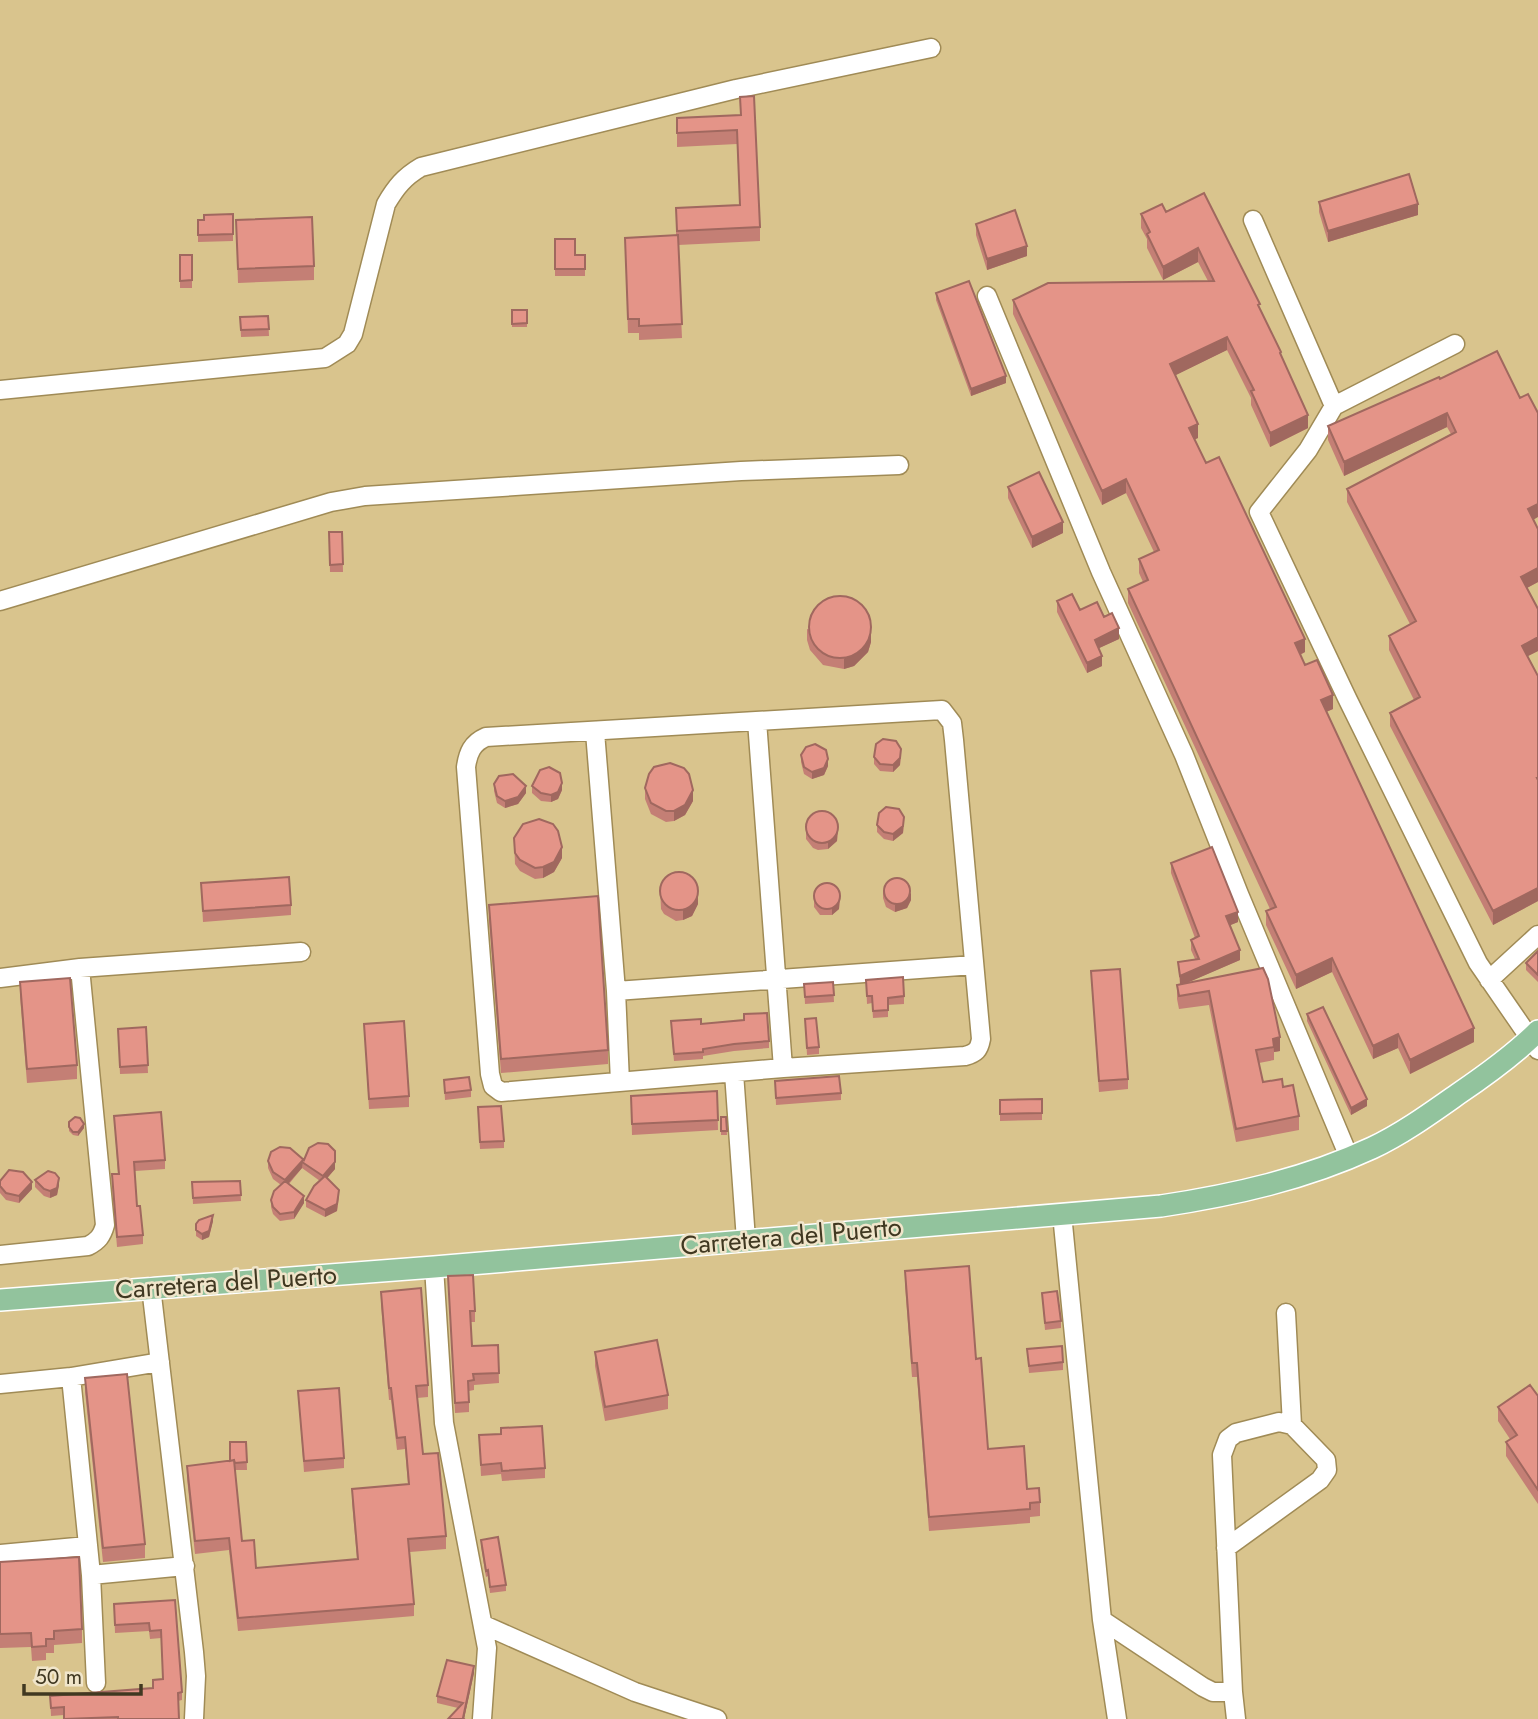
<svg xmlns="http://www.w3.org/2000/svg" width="1538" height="1719" viewBox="0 0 1538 1719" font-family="Jost,sans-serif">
	<rect width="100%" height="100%" fill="#d9c48d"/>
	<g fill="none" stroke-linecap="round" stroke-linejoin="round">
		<g stroke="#a08b56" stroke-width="21">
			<path id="minor" d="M1253,220L1334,406
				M987,296L1101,572L1184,755L1239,894L1349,1157
				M1455,344L1334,406L1308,450L1259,512L1347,698L1478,963L1538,1050
				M0,390L325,358L347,344L353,334L386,204C396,187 404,177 421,167L736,89L931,48
				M0,601L331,502L365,496L741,471L899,465
				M757,721L783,1068L501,1092L493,1086L490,1074L466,767C468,753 472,743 486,737L942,710L952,723L954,740L981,1039C979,1050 976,1053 965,1056L783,1068
				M595,732L616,991L620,1082
				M0,978L80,968L301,952
				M1489,980L1538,935
				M616,991L974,965
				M734,1073L746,1240
				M1062,1214L1102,1620L1117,1719
				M0,1255L88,1246C98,1241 102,1236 105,1225L80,968
				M434,1267L444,1423L487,1648L482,1719
				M151,1287L194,1652L196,1676L194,1719
				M71,1377L91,1575L96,1683
				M0,1384L71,1377L160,1362
				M1226,1548L1320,1480L1327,1470L1326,1460L1292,1425L1286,1313
				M0,1554L87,1546
				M91,1575L185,1566
				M1102,1620L1203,1687L1213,1692H1233L1222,1455L1228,1439L1236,1433L1279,1422L1292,1425
				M484,1625L635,1692L717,1719
				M1233,1692L1236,1719"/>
		</g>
		<g stroke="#fff" stroke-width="24">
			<path id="major" d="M0,1300L434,1267L1161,1206C1234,1195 1305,1179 1372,1148C1402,1134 1431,1113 1458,1094C1486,1075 1514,1055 1538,1031"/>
		</g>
		<use href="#minor" stroke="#fff" stroke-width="18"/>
		<use href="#major" stroke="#92c39d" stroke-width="21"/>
	</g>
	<path fill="#c47f75" d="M740,97L760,227V241L678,245L682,338L639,340V333H628L625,238L676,235V208L740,205L737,144L677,147V118L741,115Z
		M1319,202L1418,215L1328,242L1319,212Z
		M1166,212L1260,310L1281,357L1308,428L1270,447L1251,405V398L1227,350L1175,375L1198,438L1195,439L1206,463L1305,652L1300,655L1305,665L1333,709L1326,712L1474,1042L1410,1074L1398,1048L1373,1059L1332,972L1296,989L1266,925V911L1270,909L1128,603V589L1143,582L1139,573V559L1154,552L1126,493L1102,505L1013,314V300L1208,281L1198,262L1163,280L1147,248V239L1141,228V214Z
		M233,214V241L198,242V220H204Z
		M236,220L314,266V280L238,283Z
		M976,224L1027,256L987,270L976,235Z
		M555,239L575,255H585V276H555Z
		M180,255H192V288H180Z
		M936,293L1006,383L971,396L936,300Z
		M512,310H527V327H512Z
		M268,316L269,336L241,337L240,317Z
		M1439,377L1533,520L1538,529V582L1527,588L1538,609V651L1528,656L1538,676V901L1493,925L1390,726V713L1414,700L1389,650V636L1410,624L1347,502V489L1451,434L1447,427L1344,476L1328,440V426Z
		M1008,487L1063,533L1032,548L1008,498Z
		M329,532H342L343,572H330Z
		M1057,601L1080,610L1104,617L1119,639L1099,648L1102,666L1087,673L1057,612Z
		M807,629L871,642L868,652L854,666L844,669L823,665L810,650L807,640Z
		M801,755L828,766L824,775L812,779L804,774L801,762Z
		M901,756L900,765L893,772L880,771L874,764V757Z
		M494,784L526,793L518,804L505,808L497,803L494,791Z
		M532,786L562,790L558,799L551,802L541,801L532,793Z
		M645,788L693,801L685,815L674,821L666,822L651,814L645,799Z
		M904,824L903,833L893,841L884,839L877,832V825Z
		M838,830L837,841L828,849L818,850L813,848L806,839V832Z
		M514,838L562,858L554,872L543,878L535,879L520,871L515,864Z
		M1171,863L1238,922L1230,925L1240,960L1186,983L1263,968L1280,1051L1274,1052V1060L1259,1063L1263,1082L1283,1087L1299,1116V1130L1236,1142L1209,1005L1179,1009L1177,999V985H1180L1178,962L1195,959L1191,950V940L1195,938L1171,873Z
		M201,883L291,905V915L203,922Z
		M660,886L698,904L692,916L683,920L676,921L664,914L661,909Z
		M883,891L911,900L907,908L895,912L886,907L883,898Z
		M840,899L839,909L832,915H820L814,907V900Z
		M489,905L608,1050V1064L501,1073L489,919Z
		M1538,951V982L1526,970V963Z
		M1091,971L1128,1079V1089L1099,1092Z
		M866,980L904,996V1004L888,1005V1017L873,1018L872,1003L867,1004Z
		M20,982L77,1065V1079L27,1083L20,996Z
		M833,982L834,1002L805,1004L804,984Z
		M1307,1014L1367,1106L1351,1115L1307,1021Z
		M805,1019L819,1047V1054L807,1055Z
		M364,1024L409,1096V1107L369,1109Z
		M701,1024L769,1041V1048L734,1051L703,1056V1059L674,1061L671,1028Z
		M146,1027L148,1073L120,1074L118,1029Z
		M444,1080L471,1090V1097L445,1100Z
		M775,1081L841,1093V1100L776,1105Z
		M717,1091L718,1130L632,1135L631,1096Z
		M1042,1099V1120L1000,1121V1100Z
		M478,1114L504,1141V1148L480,1149Z
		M114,1116L165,1160V1169L135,1171L137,1206L143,1235V1244L117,1247L112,1183V1174H118Z
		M721,1117H726L727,1135H721Z
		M69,1122L84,1128L78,1136L73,1135L69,1131Z
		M304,1160L335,1169L327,1178L339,1197L337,1211L325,1217L306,1207V1200L320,1181L302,1168L289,1184L304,1203L294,1219L280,1221L273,1214L271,1207V1200L281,1185L273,1179L268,1168V1161Z
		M35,1180L59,1185L57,1195L50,1198L44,1196L35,1187Z
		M0,1181L32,1189L19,1203L6,1200L0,1193Z
		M240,1181L241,1201L193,1204L192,1182Z
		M213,1221L209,1237L202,1240L196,1236V1224Z
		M905,1271L976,1359L988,1449L1040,1502V1516L1030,1517V1523L929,1531L917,1377H912L905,1285Z
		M448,1276L475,1311V1322H471L472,1346L498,1345L499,1383L474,1385V1390L469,1391V1412L455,1413Z
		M381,1292L428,1385V1397L417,1398L423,1454L446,1536V1549L410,1552L414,1604V1616L238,1631L229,1550L195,1554L187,1478V1466L230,1461L246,1442L247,1470H235L242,1541L256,1568L357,1559L352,1502V1489L408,1484L405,1449L397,1450L391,1400H389L381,1305Z
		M1042,1293L1061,1321V1328L1045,1330Z
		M1027,1349L1063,1362V1370L1029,1373Z
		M595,1352L668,1395V1409L605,1421L595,1366Z
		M85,1378L145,1544V1558L103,1562L85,1392Z
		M298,1391L344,1458V1468L304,1472Z
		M1538,1396V1504L1506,1456V1442L1510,1439L1498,1421V1407Z
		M501,1434L545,1468V1478L502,1481L501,1474L481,1476L479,1435Z
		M481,1540L506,1585V1591L490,1593L488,1576L486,1577L481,1546Z
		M0,1562L82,1629V1643L54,1645V1653H46V1660L32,1661L31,1647L0,1648Z
		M175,1600L182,1692V1700L178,1701L179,1719H64V1715L51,1716L50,1696L153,1688L163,1679L161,1638L150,1639L149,1631L115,1633L114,1604Z
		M474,1673L464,1719L458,1708L437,1703V1696Z"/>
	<path fill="#a0685f" d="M1418,204V215L1328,242V231Z
		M1027,246V256L987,270V259Z
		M1198,248V262L1163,280V267Z
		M1227,337V350L1170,378V364Z
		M1006,376V383L971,396V389Z
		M1447,413V427L1344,476V462Z
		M1308,415V428L1270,447V433Z
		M1198,424V438L1189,442V428Z
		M1126,479V493L1102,505V491Z
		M1538,504V517L1528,523V509Z
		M1063,522V533L1032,548V537Z
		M1538,568V582L1521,591V577Z
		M1119,628V639L1095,650V640Z
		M871,631V642L868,652L854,666L844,669V659Z
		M1538,637V651L1522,659V646Z
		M1305,639V652L1295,657V643Z
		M1102,656V666L1087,673V663Z
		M1333,695V709L1321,714V700Z
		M901,749L900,765L893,772V765Z
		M828,759V766L824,775L812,779V772Z
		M562,783V790L558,799L551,802V795Z
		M526,786V793L518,804L505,808V801Z
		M693,790V801L685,815L674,821V811Z
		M904,817L903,833L893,841V834Z
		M838,823L837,841L828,849V842Z
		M562,847V858L554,872L543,878V867Z
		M1538,888V901L1493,925V911Z
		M840,892L839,909L832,915V908Z
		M698,893V904L692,916L683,920V910Z
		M911,893V900L907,908L895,912V905Z
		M1238,912V922L1226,927V916Z
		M1240,950V960L1180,986V976Z
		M1332,958V972L1296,989V975Z
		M1474,1028V1042L1410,1074V1060Z
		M1398,1034V1048L1373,1059V1046Z
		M1280,1037V1051L1274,1052L1273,1039Z
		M1367,1099V1106L1351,1115V1108Z
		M84,1124V1128L78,1136V1132Z
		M303,1160L302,1168L285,1187V1180Z
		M335,1162V1169L323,1183V1176Z
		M59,1178V1185L57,1195L50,1198V1191Z
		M32,1182V1189L19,1203V1196Z
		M339,1190L337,1211L325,1217V1210Z
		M304,1196V1203L294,1219V1212Z
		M213,1215V1221L209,1237L202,1240V1234Z
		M474,1666V1673L464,1719H463Z"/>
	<path fill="#e49488" stroke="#a0685f" stroke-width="2" d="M754,96L760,227L677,231L676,208L740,205L737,130L677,133V118L741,115L740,97Z
		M1409,174L1418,204L1328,231L1319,202Z
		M1204,193L1260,304L1258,305L1281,352L1280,353L1308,415L1270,433L1251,391L1254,390L1227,337L1170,364L1198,424L1189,428L1206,463L1219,457L1305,639L1295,643L1305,665L1317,660L1333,695L1321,700L1474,1028L1410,1060L1398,1034L1373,1046L1332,958L1296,975L1266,911L1276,907L1128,589L1148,580L1139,559L1159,550L1126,479L1102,491L1013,300L1048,283L1214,281L1198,248L1163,267L1147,234L1150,232L1141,214L1162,204L1166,212Z
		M1015,210L1027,246L987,259L976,224Z
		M233,214V234L198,235V220H204V215Z
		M312,217L314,266L238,269L236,220Z
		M678,235L682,324L639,326V319H628L625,238Z
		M555,239H575V255H585V269H555Z
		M180,255H192V280L180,281Z
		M969,281L1006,376L971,389L936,293Z
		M512,310H527V323L512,324Z
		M268,316L269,329L241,330L240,317Z
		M1497,351L1520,398L1528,394L1538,413V504L1528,509L1538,529V568L1521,577L1538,609V637L1522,646L1538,676V778H1537L1538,780V888L1493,911L1390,713L1420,697L1389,636L1416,621L1347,489L1456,432L1447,413L1344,462L1328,426L1439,377L1440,379Z
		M1039,472L1063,522L1032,537L1008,487Z
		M329,532H342L343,564L330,565Z
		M1072,594L1080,610L1097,602L1104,617L1112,613L1119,628L1095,640L1102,656L1087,663L1057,601Z
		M809 627a31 31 0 1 1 62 0a31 31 0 1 1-62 0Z
		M883,739L896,741L901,749L900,758L893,765L880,764L874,757L876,744Z
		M815,744L826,750L828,759L824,768L812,772L804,767L801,755L806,747Z
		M670,763L684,768L689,774L693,790L685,805L674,811H666L651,803L645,788L649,774L654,767Z
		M549,767L560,773L562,783L558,792L551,795L541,793L532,786L540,770Z
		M513,774L526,786L518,797L505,801L497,796L494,784L499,776Z
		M886,807L899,809L904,817L903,826L893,834L884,832L877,825L879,813Z
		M806 827a16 16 0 1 1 32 0a16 16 0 1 1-32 0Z
		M539,819L553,824L558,831L562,847L554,862L543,867L535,868L520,860L515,853L514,838L523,824Z
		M1212,847L1238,912L1226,916L1240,950L1180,976L1178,962L1199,959L1191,940L1199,936L1171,863Z
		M660 891a19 19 0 1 1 38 0a19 19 0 1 1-38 0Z
		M289,877L291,905L203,911L201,883Z
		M884 891a13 13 0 1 1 26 0a13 13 0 1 1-26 0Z
		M814 896a13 13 0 1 1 26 0a13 13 0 1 1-26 0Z
		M598,896L608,1050L501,1059L489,905Z
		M1538,951V975L1526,963Z
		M1263,968L1268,979L1280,1037L1273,1039L1274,1047L1256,1050L1263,1082L1282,1079L1283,1087L1293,1085L1299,1116L1236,1129L1209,991L1179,996L1177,985Z
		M1120,969L1128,1079L1099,1081L1091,971Z
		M903,977L904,996L888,998V1010L873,1011L872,996H867L866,980Z
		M70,978L77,1065L27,1069L20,982Z
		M833,982L834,995L805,997L804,984Z
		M1323,1007L1367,1099L1351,1108L1307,1014Z
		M767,1013L769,1041L734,1044L703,1049V1052L674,1054L671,1021L701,1019V1024L744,1020V1014Z
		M816,1018L819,1047L807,1048L805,1019Z
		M404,1021L409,1096L369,1099L364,1024Z
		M146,1027L148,1065L120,1067L118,1029Z
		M839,1076L841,1093L776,1098L775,1081Z
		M469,1077L471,1090L445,1093L444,1080Z
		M717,1091L718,1120L632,1124L631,1096Z
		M1042,1099V1113L1000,1114V1100Z
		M501,1106L504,1141L480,1142L478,1107Z
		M161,1112L165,1160L134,1162L137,1206H140L143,1235L117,1237L112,1174H119L114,1116Z
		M75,1117L80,1118L84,1124L78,1132H73L69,1127V1122Z
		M721,1117H726L727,1131H721Z
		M318,1143L328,1144L335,1151V1162L323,1176L302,1162L303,1160L285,1180L273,1172L268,1161L271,1152L280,1147L290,1148L304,1160L309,1148Z
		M9,1170L23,1172L32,1182L19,1196L6,1193L0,1186V1181Z
		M48,1171L55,1173L59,1178L57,1188L50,1191L44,1189L35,1180Z
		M325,1176L339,1190L337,1204L325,1210L306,1200L314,1186Z
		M240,1181L241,1195L193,1198L192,1182Z
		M285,1181L304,1196L294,1212L280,1214L273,1207L271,1200L274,1191Z
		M213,1215L209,1231L202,1234L196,1230V1224L199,1220Z
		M969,1266L976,1359L981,1358L988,1449L1024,1446L1027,1489L1039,1488L1040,1502L1030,1503V1509L929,1517L917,1363H912L905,1271Z
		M473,1275L475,1311H470L472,1346L498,1345L499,1373L473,1374L474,1380L468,1381L469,1402L455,1403L448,1276Z
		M421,1288L428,1385L416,1386L423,1454L438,1453L446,1536L408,1539L414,1604L238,1618L229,1538L195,1541L187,1466L234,1460L242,1541L254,1540L256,1568L358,1559L352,1489L409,1484L405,1437L397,1438L391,1388H389L381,1292Z
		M1057,1291L1061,1321L1045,1323L1042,1293Z
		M657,1340L668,1395L605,1407L595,1352Z
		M1062,1346L1063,1362L1029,1366L1027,1349Z
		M127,1374L145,1544L103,1548L85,1378Z
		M1530,1385L1538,1396V1490L1506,1442L1517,1435L1498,1407Z
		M339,1388L344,1458L304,1461L298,1391Z
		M542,1426L545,1468L502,1471L501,1463L481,1465L479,1435L501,1434V1428Z
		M230,1442H246L247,1462L235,1463L234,1460L230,1461Z
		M498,1537L506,1585L490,1587L488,1570L486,1571L481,1540Z
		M79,1557L82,1629L54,1631V1639H46V1646L32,1647L31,1633L0,1634V1562Z
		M175,1600L182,1692L178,1693L179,1719H118V1717L64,1719V1707L51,1708L50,1696L153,1688V1680L163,1679L161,1630L150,1631L149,1623L115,1625L114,1604Z
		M447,1660L474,1666L463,1718L464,1719H448L463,1703L437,1696Z"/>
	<g text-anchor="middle" stroke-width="5" stroke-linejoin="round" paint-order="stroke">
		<g font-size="26" fill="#403821" stroke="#f0e5ca">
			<text transform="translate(791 1236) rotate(-5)" y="9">Carretera del Puerto</text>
			<text transform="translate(226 1282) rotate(-4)" y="9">Carretera del Puerto</text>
		</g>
	</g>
	<path d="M24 1684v10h117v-10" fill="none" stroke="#403821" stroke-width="3.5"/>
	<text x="35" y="1684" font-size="21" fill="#403821" stroke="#f0e5ca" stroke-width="5" paint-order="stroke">50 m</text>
</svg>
